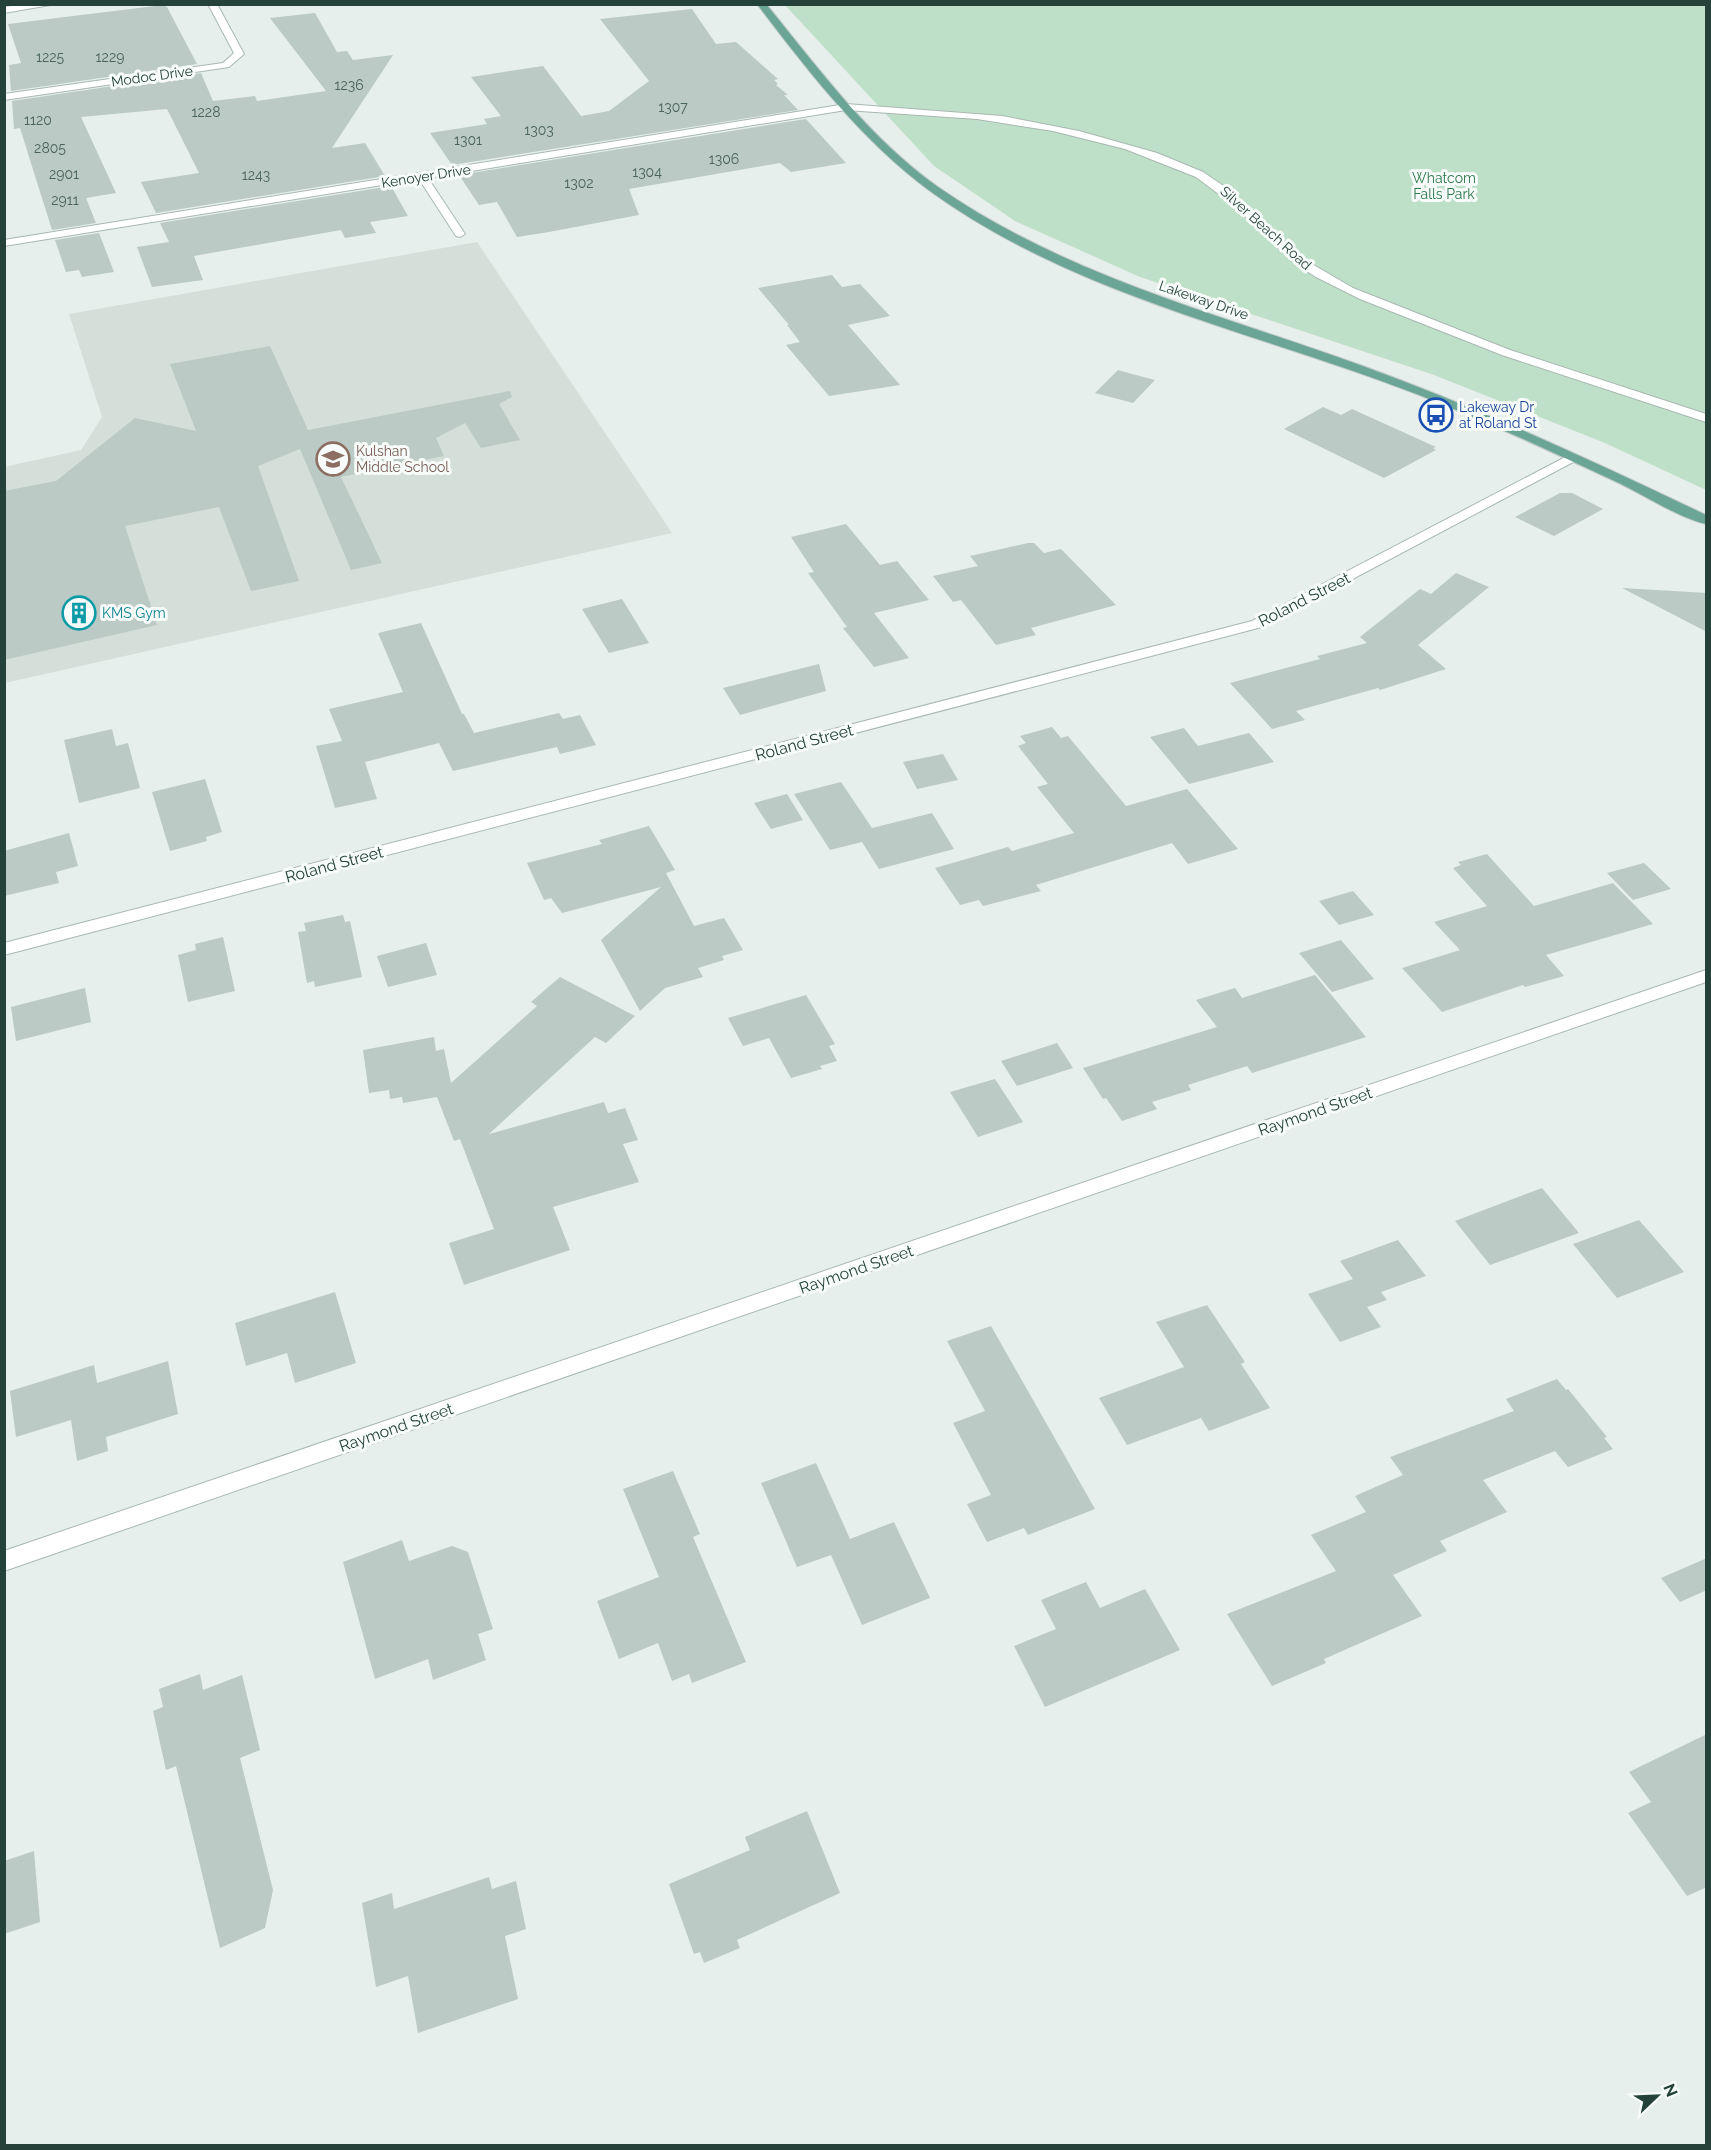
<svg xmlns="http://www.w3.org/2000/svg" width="1711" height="2150" viewBox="0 0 1711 2150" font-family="Raleway,sans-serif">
	<rect width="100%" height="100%" fill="#e6efeb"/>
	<path fill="#d4dfda" d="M477,242L672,533L5,683L4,467L81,450L102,417L69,314Z"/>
	<path fill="#bfe0c8" d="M785,5H1706V490L1605,443L1434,375L1140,277L1015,221L934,166Z"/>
	<path fill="#bbcac4" d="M163,5L167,7L197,64L11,91L9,65L21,63L8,24Z
		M692,9L716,44L736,42L778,79L774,80L778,84L776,85L788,95H784L798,110L452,165L430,133L487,124L484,119L501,116L471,77L543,66L581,116L609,111L649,81L600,19Z
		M315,13L337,52L347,51L353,60L393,55L332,148L365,143L385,176L156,213L141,182L199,173L167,109L81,117L116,193L86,198L96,223L52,230L20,128L14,129L12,101L201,73L213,101L255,96L257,101L326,91L270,18Z
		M806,119L846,163L791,172L780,163L629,189L639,215L549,232L517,237L497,202L479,205L459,175Z
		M391,186L408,216L370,222L376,233L345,238L341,230L194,256L203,280L152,287L137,247L169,242L160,223Z
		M99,233L114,272L82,277L79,270L66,272L55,240Z
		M832,275L842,287L860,284L890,316L848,325L900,385L829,396L786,345L800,342L787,325H789L758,288Z
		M270,346L308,430L510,391L512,397L499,404L520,440L481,448L465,423L436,438L444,456L341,477L382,563L351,570L300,449L258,466L299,581L251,591L219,507L125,526L157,625L4,660V491L56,481L135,418L196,431L170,364Z
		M1118,370L1132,374L1155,380L1133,403L1095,393Z
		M1323,407L1341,415L1352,409L1436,447L1433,448L1436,450L1384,478L1284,429Z
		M1560,493H1572L1603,509L1554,536L1515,517Z
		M846,524L880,565L897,561L929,600L874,613L909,658L874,667L843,628L847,627L808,573L814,572L791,537Z
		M1028,543H1034L1044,553L1061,549L1116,605L1031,628L1036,635L996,645L961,600L953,602L933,576L978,566L970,556Z
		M1456,573L1489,587L1418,645L1446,669L1380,690L1378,688L1296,711L1305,720L1272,729L1230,683L1320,659L1317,656L1367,643L1360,637L1420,589L1431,594Z
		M1622,588L1707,593V632Z
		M622,599L649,643L609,653L582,609Z
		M421,623L462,714H464L474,733L559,713L563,719L580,715L596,745L560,754L557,747L453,771L439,743L365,762L377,799L335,808L316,746L342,741L329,709L403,692L378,633Z
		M819,664L826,691L740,715L723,688Z
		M1052,727L1061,738L1068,736L1126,806L1187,789L1238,849L1188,864L1172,843L1036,885L1041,891L983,906L979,900L960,905L935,868L1008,847L1012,851L1074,833L1037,787L1048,784L1018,746L1026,743L1020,736Z
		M1184,728L1198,746L1249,733L1274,762L1189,784L1150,737Z
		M112,729L116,746L128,743L140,788L79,803L64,740Z
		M943,754L958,780L917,789L903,762Z
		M205,779L222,832L206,837L207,841L170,851L152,792Z
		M841,782L872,828L932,813L954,849L879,869L862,842L830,850L794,794Z
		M787,794L803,820L771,829L754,803Z
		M649,826L675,870L666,873L694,926L724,918L743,950L722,956L724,960L698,968L703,977L665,988L640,1011L601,940L661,887L562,913L551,898L544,900L527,863L602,844L599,840Z
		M69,833L78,866L56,872L59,883L4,896V851Z
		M1487,854L1534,906L1613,883L1653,924L1546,955L1564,976L1525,987L1523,985L1442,1012L1402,968L1460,950L1434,922L1487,906L1453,868L1461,865L1458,862Z
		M1644,863L1671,889L1633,900L1607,873Z
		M1353,891L1374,915L1339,925L1319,901Z
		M343,915L345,922L350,921L362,977L315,987L314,981L307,983L298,932L306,931L304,923Z
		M223,937L235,991L188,1002L178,955L196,950L195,944Z
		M1341,940L1374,979L1332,992L1299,953Z
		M426,943L437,975L388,987L377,956Z
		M1315,975L1366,1037L1252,1073L1247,1066L1188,1085L1191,1090L1152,1102L1157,1109L1122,1121L1106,1098L1103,1099L1083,1068L1217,1027L1196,1000L1235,988L1242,998Z
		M560,977L635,1016L606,1043L595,1037L489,1134L604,1102L608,1113L625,1108L638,1140L623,1144L639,1182L553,1207L570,1250L464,1285L449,1243L494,1229L460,1139L454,1141L437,1097L403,1103L402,1097L390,1099L389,1090L369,1093L363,1050L434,1037L436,1051L444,1049L451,1083L537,1006L531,1002Z
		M85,988L91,1022L16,1041L11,1007Z
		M806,995L835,1044L829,1046L837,1061L820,1066L822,1069L791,1078L769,1038L743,1046L728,1018Z
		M1057,1043L1073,1068L1017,1086L1001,1061Z
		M995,1079L1023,1122L978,1137L950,1092Z
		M1542,1188L1579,1233L1490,1265L1455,1221Z
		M1639,1220L1684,1272L1617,1298L1573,1244Z
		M1398,1240L1426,1276L1381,1292L1387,1300L1367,1307L1381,1327L1340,1342L1308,1294L1353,1279L1340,1261Z
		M335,1292L356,1363L295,1383L287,1353L246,1366L235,1323Z
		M1207,1305L1245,1362L1241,1364L1270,1408L1209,1431L1201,1418L1127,1445L1099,1398L1184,1367L1156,1322Z
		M991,1326L1095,1509L1028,1535L1024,1528L987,1542L967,1504L991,1495L953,1423L985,1411L947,1341Z
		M168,1361L178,1414L106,1437L108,1451L77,1461L71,1420L16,1437L10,1391L94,1365L97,1383Z
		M1557,1379L1566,1390L1568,1389L1607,1437L1604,1438L1613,1449L1568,1467L1555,1451L1483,1480L1507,1512L1440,1541L1447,1551L1393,1575L1422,1616L1324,1659L1326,1663L1272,1686L1227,1614L1336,1571L1311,1535L1366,1512L1355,1496L1403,1475L1390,1457L1514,1411L1506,1399Z
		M816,1463L850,1539L894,1522L930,1598L862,1625L831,1555L797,1567L761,1483Z
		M673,1471L700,1534L693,1537L746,1662L692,1683L689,1674L672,1681L658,1643L619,1659L597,1601L659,1577L623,1489Z
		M402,1540L409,1561L452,1546L468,1552L493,1629L478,1634L486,1660L433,1680L428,1659L375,1679L343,1562Z
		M1707,1558V1590L1680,1602L1661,1578Z
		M1086,1582L1100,1608L1145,1589L1180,1650L1045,1707L1014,1646L1056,1629L1041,1600Z
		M200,1674L203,1690L242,1675L260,1750L240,1758L273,1890L265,1928L220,1948L176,1766L166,1770L153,1711L163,1707L159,1689Z
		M1707,1734V1887L1687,1896L1628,1813L1651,1802L1629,1772Z
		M807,1811L840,1893L737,1940L740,1948L704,1963L700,1952L694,1954L669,1884L750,1850L745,1837Z
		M34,1851L40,1922L4,1934V1861Z
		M489,1877L492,1889L516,1881L526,1929L505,1936L518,1999L418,2033L408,1976L376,1987L362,1903L392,1893L394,1909Z"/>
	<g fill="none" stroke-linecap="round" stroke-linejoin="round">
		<g stroke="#a8b8b2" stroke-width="2">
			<path id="minor" d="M27,4H56L4,13V7Z
				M208,4H217L244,54L229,67L4,100V94L223,63L234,53Z
				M846,104L1002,116L1079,131L1157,153L1203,172L1222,185L1305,260L1353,288L1510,350L1706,414V422L1502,355L1360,299L1316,277L1297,265L1232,204L1196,177L1125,149L1053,131L977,119L846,110L428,178L465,234L460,237L456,236L419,179L4,246V240Z
				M1573,453L1579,457L1577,460L1262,627L4,955V943L1252,621Z
				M1706,970V982L4,1571V1551Z"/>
		</g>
		<g stroke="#c2cac8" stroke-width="2">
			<path id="major" d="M757,4H766C819,69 870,139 938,187C1066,276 1216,313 1360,365C1479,408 1593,461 1706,515V524C1682,519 1645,496 1621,484C1561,456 1501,428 1439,403C1270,334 1080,300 930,191C862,141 808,71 757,4Z"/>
		</g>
		<use href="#minor" fill="#fff" fill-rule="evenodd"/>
		<use href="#major" fill="#6aa596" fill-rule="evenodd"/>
	</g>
	<defs>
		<g id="bus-ring" transform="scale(1.725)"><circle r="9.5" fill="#f7fbf9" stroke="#1a4fb4" stroke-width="1.5"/><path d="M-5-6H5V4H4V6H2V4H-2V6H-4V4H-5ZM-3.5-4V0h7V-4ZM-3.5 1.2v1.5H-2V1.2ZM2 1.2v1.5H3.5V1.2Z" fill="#1a4fb4"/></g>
		<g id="school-ring" transform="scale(1.725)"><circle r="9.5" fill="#f7fbf9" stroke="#8d6e63" stroke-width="1.5"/><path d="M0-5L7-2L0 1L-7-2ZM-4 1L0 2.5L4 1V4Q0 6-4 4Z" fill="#8d6e63"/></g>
		<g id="building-ring" transform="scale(1.725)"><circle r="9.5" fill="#f7fbf9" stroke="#0f9aa8" stroke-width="1.5"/><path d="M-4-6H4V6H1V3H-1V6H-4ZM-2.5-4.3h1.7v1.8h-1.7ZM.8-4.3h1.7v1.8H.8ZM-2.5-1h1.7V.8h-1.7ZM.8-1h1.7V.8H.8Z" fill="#0f9aa8"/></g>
	</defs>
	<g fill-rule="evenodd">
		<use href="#bus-ring" x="1436" y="415"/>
		<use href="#school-ring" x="333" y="459"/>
		<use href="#building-ring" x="79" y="613"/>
	</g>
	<g text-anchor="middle" stroke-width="6" stroke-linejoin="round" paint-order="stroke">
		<g font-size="14" fill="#4a645c">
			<text x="50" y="62">1225</text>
			<text x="110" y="62">1229</text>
			<text x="349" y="90">1236</text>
			<text x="673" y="112">1307</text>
			<text x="206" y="117">1228</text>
			<text x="38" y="125">1120</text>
			<text x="539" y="135">1303</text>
			<text x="468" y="145">1301</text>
			<text x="50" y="153">2805</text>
			<text x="724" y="164">1306</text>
			<text x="647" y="177">1304</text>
			<text x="64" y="179">2901</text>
			<text x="256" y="180">1243</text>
			<text x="579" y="188">1302</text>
			<text x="65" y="205">2911</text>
		</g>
		<g font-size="14" fill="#24423a" stroke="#f7fbf9">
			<text transform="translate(152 76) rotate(-8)" y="5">Modoc Drive</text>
			<text transform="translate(426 176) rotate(-9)" y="5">Kenoyer Drive</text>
			<text transform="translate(1266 228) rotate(42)" y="5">Silver Beach Road</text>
			<text transform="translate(1204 300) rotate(19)" y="5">Lakeway Drive</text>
		</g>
		<g font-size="14" fill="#2d7a4b" stroke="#f7fbf9">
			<text x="1444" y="183">Whatcom<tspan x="1444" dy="16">Falls Park</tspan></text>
		</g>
		<g font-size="14" fill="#164399" stroke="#f7fbf9" text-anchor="start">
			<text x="1459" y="412">Lakeway Dr<tspan x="1459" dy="16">at Roland St</tspan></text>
		</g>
		<g font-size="14" fill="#785e54" stroke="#f7fbf9" text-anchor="start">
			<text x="356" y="456">Kulshan<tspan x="356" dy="16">Middle School</tspan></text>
		</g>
		<g font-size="14" fill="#0d838f" stroke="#f7fbf9" text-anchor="start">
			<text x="102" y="618">KMS Gym</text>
		</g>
		<g font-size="16" fill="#24423a" stroke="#f7fbf9">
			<text transform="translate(1304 599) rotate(-27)" y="6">Roland Street</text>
			<text transform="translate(804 742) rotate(-15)" y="6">Roland Street</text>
			<text transform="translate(334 864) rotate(-15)" y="6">Roland Street</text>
			<text transform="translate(1315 1111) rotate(-19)" y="6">Raymond Street</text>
			<text transform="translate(856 1269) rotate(-19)" y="6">Raymond Street</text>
			<text transform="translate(396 1427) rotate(-19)" y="6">Raymond Street</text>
		</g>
	</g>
	<rect width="1711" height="2150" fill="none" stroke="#24423a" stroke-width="12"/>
	<g transform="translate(1657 2096) rotate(67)" stroke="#f7fbf9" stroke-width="4.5" paint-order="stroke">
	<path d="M0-4.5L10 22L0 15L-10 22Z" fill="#24423a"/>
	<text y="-9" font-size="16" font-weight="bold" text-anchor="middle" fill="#24423a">N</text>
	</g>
</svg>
